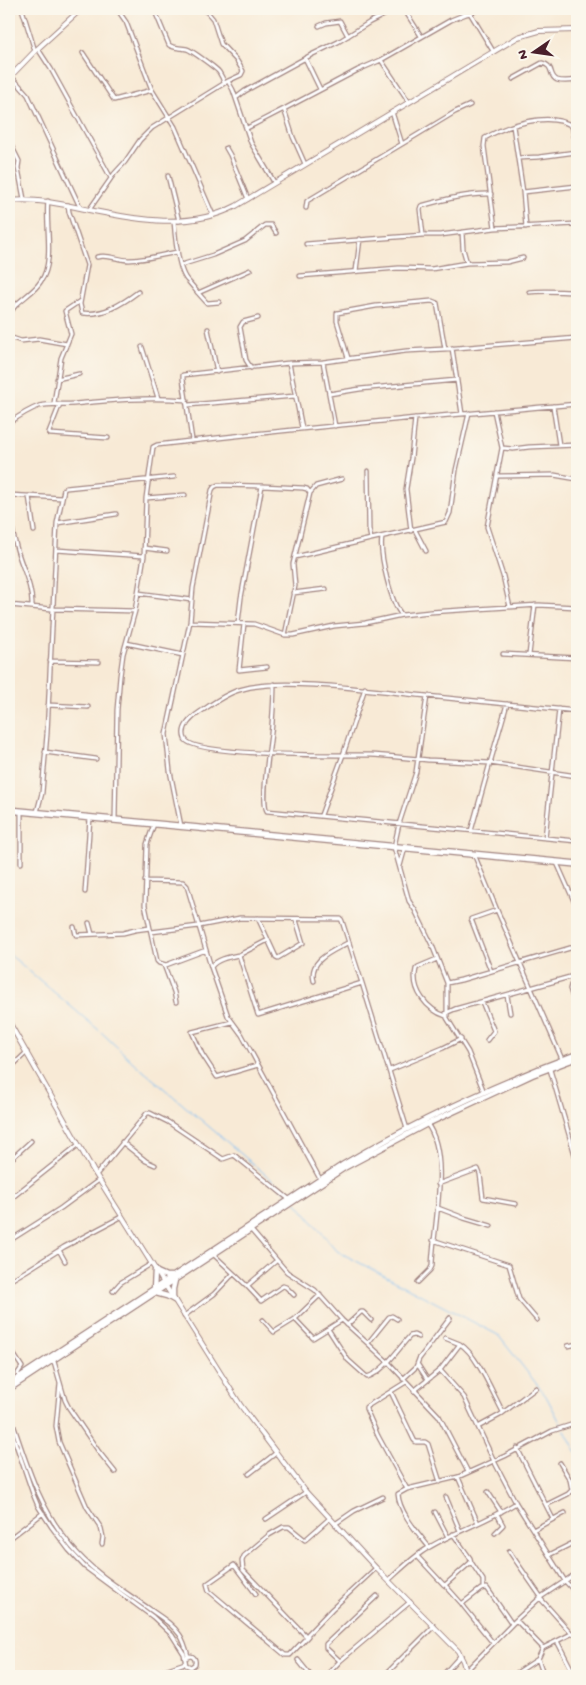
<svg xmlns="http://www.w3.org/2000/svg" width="586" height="1685" viewBox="0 0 586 1685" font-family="'Gochi Hand',sans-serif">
	<rect width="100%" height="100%" fill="#fbf7ec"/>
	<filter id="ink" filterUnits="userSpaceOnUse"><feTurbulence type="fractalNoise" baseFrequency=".02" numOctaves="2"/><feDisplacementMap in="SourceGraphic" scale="10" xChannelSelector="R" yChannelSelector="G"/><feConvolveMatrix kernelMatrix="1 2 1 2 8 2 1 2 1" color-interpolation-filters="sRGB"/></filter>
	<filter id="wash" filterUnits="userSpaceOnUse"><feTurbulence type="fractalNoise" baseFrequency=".0096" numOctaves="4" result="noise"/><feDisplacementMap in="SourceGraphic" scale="20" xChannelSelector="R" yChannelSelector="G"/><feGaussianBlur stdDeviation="1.12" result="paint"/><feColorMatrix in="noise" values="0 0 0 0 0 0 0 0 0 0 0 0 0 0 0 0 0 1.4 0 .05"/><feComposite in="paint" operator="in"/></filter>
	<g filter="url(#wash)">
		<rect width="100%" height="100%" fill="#f8ead6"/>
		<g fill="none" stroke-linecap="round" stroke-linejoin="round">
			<path stroke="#7fbef3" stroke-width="1" d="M9,954L101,1032L134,1063L292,1197
				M296,1202L337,1251L498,1335L546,1396L562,1426
				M564,1429L577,1453"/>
		</g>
	</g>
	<g filter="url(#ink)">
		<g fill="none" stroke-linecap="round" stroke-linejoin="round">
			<g stroke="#a18480" stroke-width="5.5">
				<path id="minor" d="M22,9L35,51
					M117,9L126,22L152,90
					M154,9L169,45C175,49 180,47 187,49C191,50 217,69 219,72C221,75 223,79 224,83
					M379,9L382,15
					M404,9L421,36
					M462,9L466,14L470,13L493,51
					M204,10L208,13L213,19L221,44L237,61L243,71L241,75L228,81
					M470,13L480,9
					M319,26L326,23L340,21L348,36
					M38,49L51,69L111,178
					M83,53L114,100L152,90L175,127L213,215
					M305,58L320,89
					M381,60L451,20L466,14
					M11,76L28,95L80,207
					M513,79L542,63C555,66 548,76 557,80C563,82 571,81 577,80
					M236,98L245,91L311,55L338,42L370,22L396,9
					M284,109L358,70L381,60L409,102
					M513,126L523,192L526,227
					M247,128L284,109L293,137L305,164
					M402,144L455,112L470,105
					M12,147L19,161L18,168L24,199
					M226,148L230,155L248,199
					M518,158L539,157L576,152
					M168,176L179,221
					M523,192L577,186
					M68,205L69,212L87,265L80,304L82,313C103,316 122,304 138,292
					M306,208L307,201L402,144L392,112
					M89,210L114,174L125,162L140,140L152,128L228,81L233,90L251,143L274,182
					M174,221C175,235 178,270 187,280C191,284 194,288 198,293L250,270
					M495,228L484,146L485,138C507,125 549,111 572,126L575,140L577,163
					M462,232L463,249L467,263
					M423,235L420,209L421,206C441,200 470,193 491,194
					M306,244L423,235H440L495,228L577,224
					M97,257C108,254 118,260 129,260C145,260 161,255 177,252
					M181,265L213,255L245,241L265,225H271L276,233
					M356,271L360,239
					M300,276L399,268L431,269L467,263L507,262L523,258
					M529,292C545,290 561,292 577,292
					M198,293L207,303L219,302
					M9,315C11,312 13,308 16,305C24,297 35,291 41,281C55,261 45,225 48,201
					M208,329L217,372
					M9,337L21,341L39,339L67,344
					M142,347L158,398
					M452,348L462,414
					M445,349L577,338
					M323,362L335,426
					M289,363L302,428
					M251,368L246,360L240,327L243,322L258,318
					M57,379L79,374
					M329,394L360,389L457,380
					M54,403L61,358L71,334L65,311L80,301
					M60,404L49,432L50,434L108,438
					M188,405L295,396
					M553,406L559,445
					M494,411L502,448L487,527L503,576L510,607
					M9,423C19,416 28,410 39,406C51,403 62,405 74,404C112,400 148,397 187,400
					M192,440L183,379V375L289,363L323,362L406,351L445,349L437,303L432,301L376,306L337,313V321L348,358
					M502,448L513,449L529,447L577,445
					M368,471L369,529L371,539L446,522L450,513L456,470L469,413
					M498,476L554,475L577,479
					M262,486L303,488L307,489L310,493
					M9,495L62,498
					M10,495C10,512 11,529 16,546C21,566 33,586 32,607
					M29,496L34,531
					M146,498L185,495
					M57,523L116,514
					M415,530L426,551
					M411,531L406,489L411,458L415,418
					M382,538C379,553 391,604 402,615
					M144,548L167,551
					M56,550L144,556
					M295,557L371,539
					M138,593L192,600
					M293,593L326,589
					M9,605L52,609L135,611
					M190,622L254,624L285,635H293L334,626L365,623L402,615L430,612L539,605L577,607
					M244,624L239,670L267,667
					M285,635L295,586L293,564L310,493L316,486L342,479
					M126,643L183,655
					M503,654L577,658
					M529,655L535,605
					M50,661L99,662
					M274,684C274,698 273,711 272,724C271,740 260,800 267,811L577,841
					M427,696L577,711
					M507,704L490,763L577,776
					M48,705L88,707
					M45,752L96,759
					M37,812L42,793L47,734L57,523L64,489L66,488L174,477
					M321,815L343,755L365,688
					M115,820L117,710L120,676L123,654L135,611L144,556L146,498L153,447L157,445C297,428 437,416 577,404
					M154,824L147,844L145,905L157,961L159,963L166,965L206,950
					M181,826L170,771L166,734L190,622L193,588L212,490L214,487L218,485L262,486L241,598L238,623
					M545,838L559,709
					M474,854L497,910L562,1059
					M21,863V812
					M557,863L577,908
					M400,866L405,848
					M145,881L183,882L187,886L211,967L228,1016L242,1035L320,1179
					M85,892L90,818
					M258,918L276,957L278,958L303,943L296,920
					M89,923L92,934
					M74,927L76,935L123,933L135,930L150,928
					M151,932L199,926L240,918L341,919L342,921L362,983
					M239,955L268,940
					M437,959L418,967L416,969C411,990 427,1010 446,1016
					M164,965L174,992L176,1002
					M211,967C217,959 229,957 239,955L258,1015L362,983L407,1129
					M491,971L471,919L497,910
					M314,981C308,959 334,951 349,942
					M447,983L432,945L415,910L409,901L394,847L399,824L416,772L427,696C390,692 352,687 314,685C290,684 263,683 239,690C225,694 212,704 200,712C191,718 180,727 185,739C194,757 346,755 371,755C390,756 409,758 428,760L490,763L471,831
					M574,984L571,985L570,989L577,1010
					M507,995L510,1013
					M482,1002L494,1031L487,1040
					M446,1013L455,1009L577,975
					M232,1022L192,1032L202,1054L217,1077L258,1065
					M549,1066L577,1162
					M9,1069L27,1052
					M390,1070L443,1048L461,1039
					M484,1092L468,1052L447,1018V983L461,980L577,946
					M122,1142L146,1161L155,1165
					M9,1161L31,1141
					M96,1175L144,1117L147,1113H150L168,1122L223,1159L234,1155L290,1200
					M438,1184L478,1169L480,1174L483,1198L516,1204
					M9,1200L78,1145
					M438,1208L464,1218L491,1226
					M251,1230L287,1272L315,1290L342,1320L388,1362L439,1416L468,1472
					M433,1240L509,1265L519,1299L537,1320
					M9,1241L61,1208L99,1180
					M59,1250L65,1261
					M214,1255L247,1286L261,1301L283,1286L286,1287L294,1295
					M9,1281L26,1271L64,1247L121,1217
					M418,1282L430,1270L432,1266C433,1228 451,1155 427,1124
					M247,1286L276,1261
					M113,1291L120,1283L151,1264
					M320,1295L295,1319L313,1338L342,1320
					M184,1316L214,1294L233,1274
					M263,1320L274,1332L295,1319
					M347,1325L361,1312H363L371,1320
					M328,1329L348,1360L367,1377C384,1372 398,1349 410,1336L414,1335L418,1337
					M445,1338L460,1344
					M368,1343L389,1317L392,1316L397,1319
					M568,1346L577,1344
					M9,1347L22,1367L18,1373L19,1377
					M53,1358L65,1400L69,1408L99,1452L115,1472
					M418,1365L427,1379
					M440,1370L464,1397L494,1461L516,1503L565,1581L577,1594
					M403,1379L416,1367L419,1359L450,1318
					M406,1382L366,1407V1409L378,1436L407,1489
					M60,1383L56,1426L59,1442L87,1507L101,1528L103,1537L102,1544
					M414,1391L440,1370L460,1344C477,1354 493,1394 503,1412
					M391,1392L414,1440L416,1442H425L428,1444L440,1482
					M9,1412C26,1461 37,1505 71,1546C92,1572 121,1589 148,1608C159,1616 172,1623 180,1635C184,1641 186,1648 188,1656
					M9,1424L33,1494L38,1506L51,1526L69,1550L85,1567L153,1617L172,1635L184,1654L186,1665L191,1667L195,1664C196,1660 194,1656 190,1656L185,1658
					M478,1427L500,1415L536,1388
					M517,1448L553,1519
					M249,1474L276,1453
					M458,1477L478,1523
					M488,1492L501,1512
					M446,1497L460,1531
					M546,1505L568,1494L572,1490L570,1480L560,1463
					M435,1512L448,1537
					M330,1518L305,1540L289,1527H283L269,1535L244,1556L242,1561L243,1570L306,1636L332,1609L376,1568
					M266,1519L306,1492
					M335,1524L354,1511L383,1497
					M533,1530L565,1513
					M495,1533L503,1525L497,1514
					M453,1534L470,1558L471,1562L445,1585L462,1604
					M9,1539L43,1513
					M429,1547C418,1533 399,1512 398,1494L407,1489L458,1477L505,1456L552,1431L577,1423
					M509,1551L541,1597
					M549,1555L577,1541
					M417,1556L444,1585
					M471,1562L483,1580V1588
					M389,1580C401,1569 414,1556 428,1548C456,1531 488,1521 516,1503
					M256,1594L234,1565L207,1584L209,1591L285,1655H290L308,1636
					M540,1598L572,1634
					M516,1620L543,1648L577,1631
					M557,1641L575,1676
					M493,1643L465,1608L462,1604L463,1603L481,1589L487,1588L512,1624
					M543,1648L538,1659L544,1676
					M298,1660L311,1676
					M340,1661L326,1648V1644L377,1596
					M466,1671L516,1620L541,1597L577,1573
					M147,1676L185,1663
					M326,1676L340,1661L410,1602
					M384,1676L434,1626
					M442,1676L461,1655
					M512,1676L538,1659"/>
			</g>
			<g stroke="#a18480" stroke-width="6">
				<path id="tertiary" d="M9,78L35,51L81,9
					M9,201C36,198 62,204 89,210C138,220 190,230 236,206L518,37L539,31L577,30
					M9,1022L93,1170L241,1406L306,1492L376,1568L458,1651L463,1661L467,1676"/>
			</g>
			<g stroke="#a18480" stroke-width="7">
				<path id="secondary" d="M157,1272L166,1276H173
					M154,1290L155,1270
					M156,1293L167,1296L174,1300
					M173,1298V1289L175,1280
					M9,1384L344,1164C418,1120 497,1084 577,1054
					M9,1389L344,1168L427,1124L532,1075L577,1058"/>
			</g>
			<g stroke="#a18480" stroke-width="8">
				<path id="trunk" d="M9,810L577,864"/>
			</g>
			<use href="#minor" stroke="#fff" stroke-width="3"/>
			<use href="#tertiary" stroke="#fff" stroke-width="4"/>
			<use href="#secondary" stroke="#fff" stroke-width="4.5"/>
			<use href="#trunk" stroke="#fff" stroke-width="5.5"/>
		</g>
	</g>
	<rect width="586" height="1685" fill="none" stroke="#fbf7ec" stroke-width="30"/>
	<g transform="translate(534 52) rotate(257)" stroke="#fbf7ec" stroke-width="4" paint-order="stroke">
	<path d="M0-4L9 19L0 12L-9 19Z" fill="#4a1f2b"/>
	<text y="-8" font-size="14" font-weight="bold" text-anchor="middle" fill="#4a1f2b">N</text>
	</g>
</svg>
